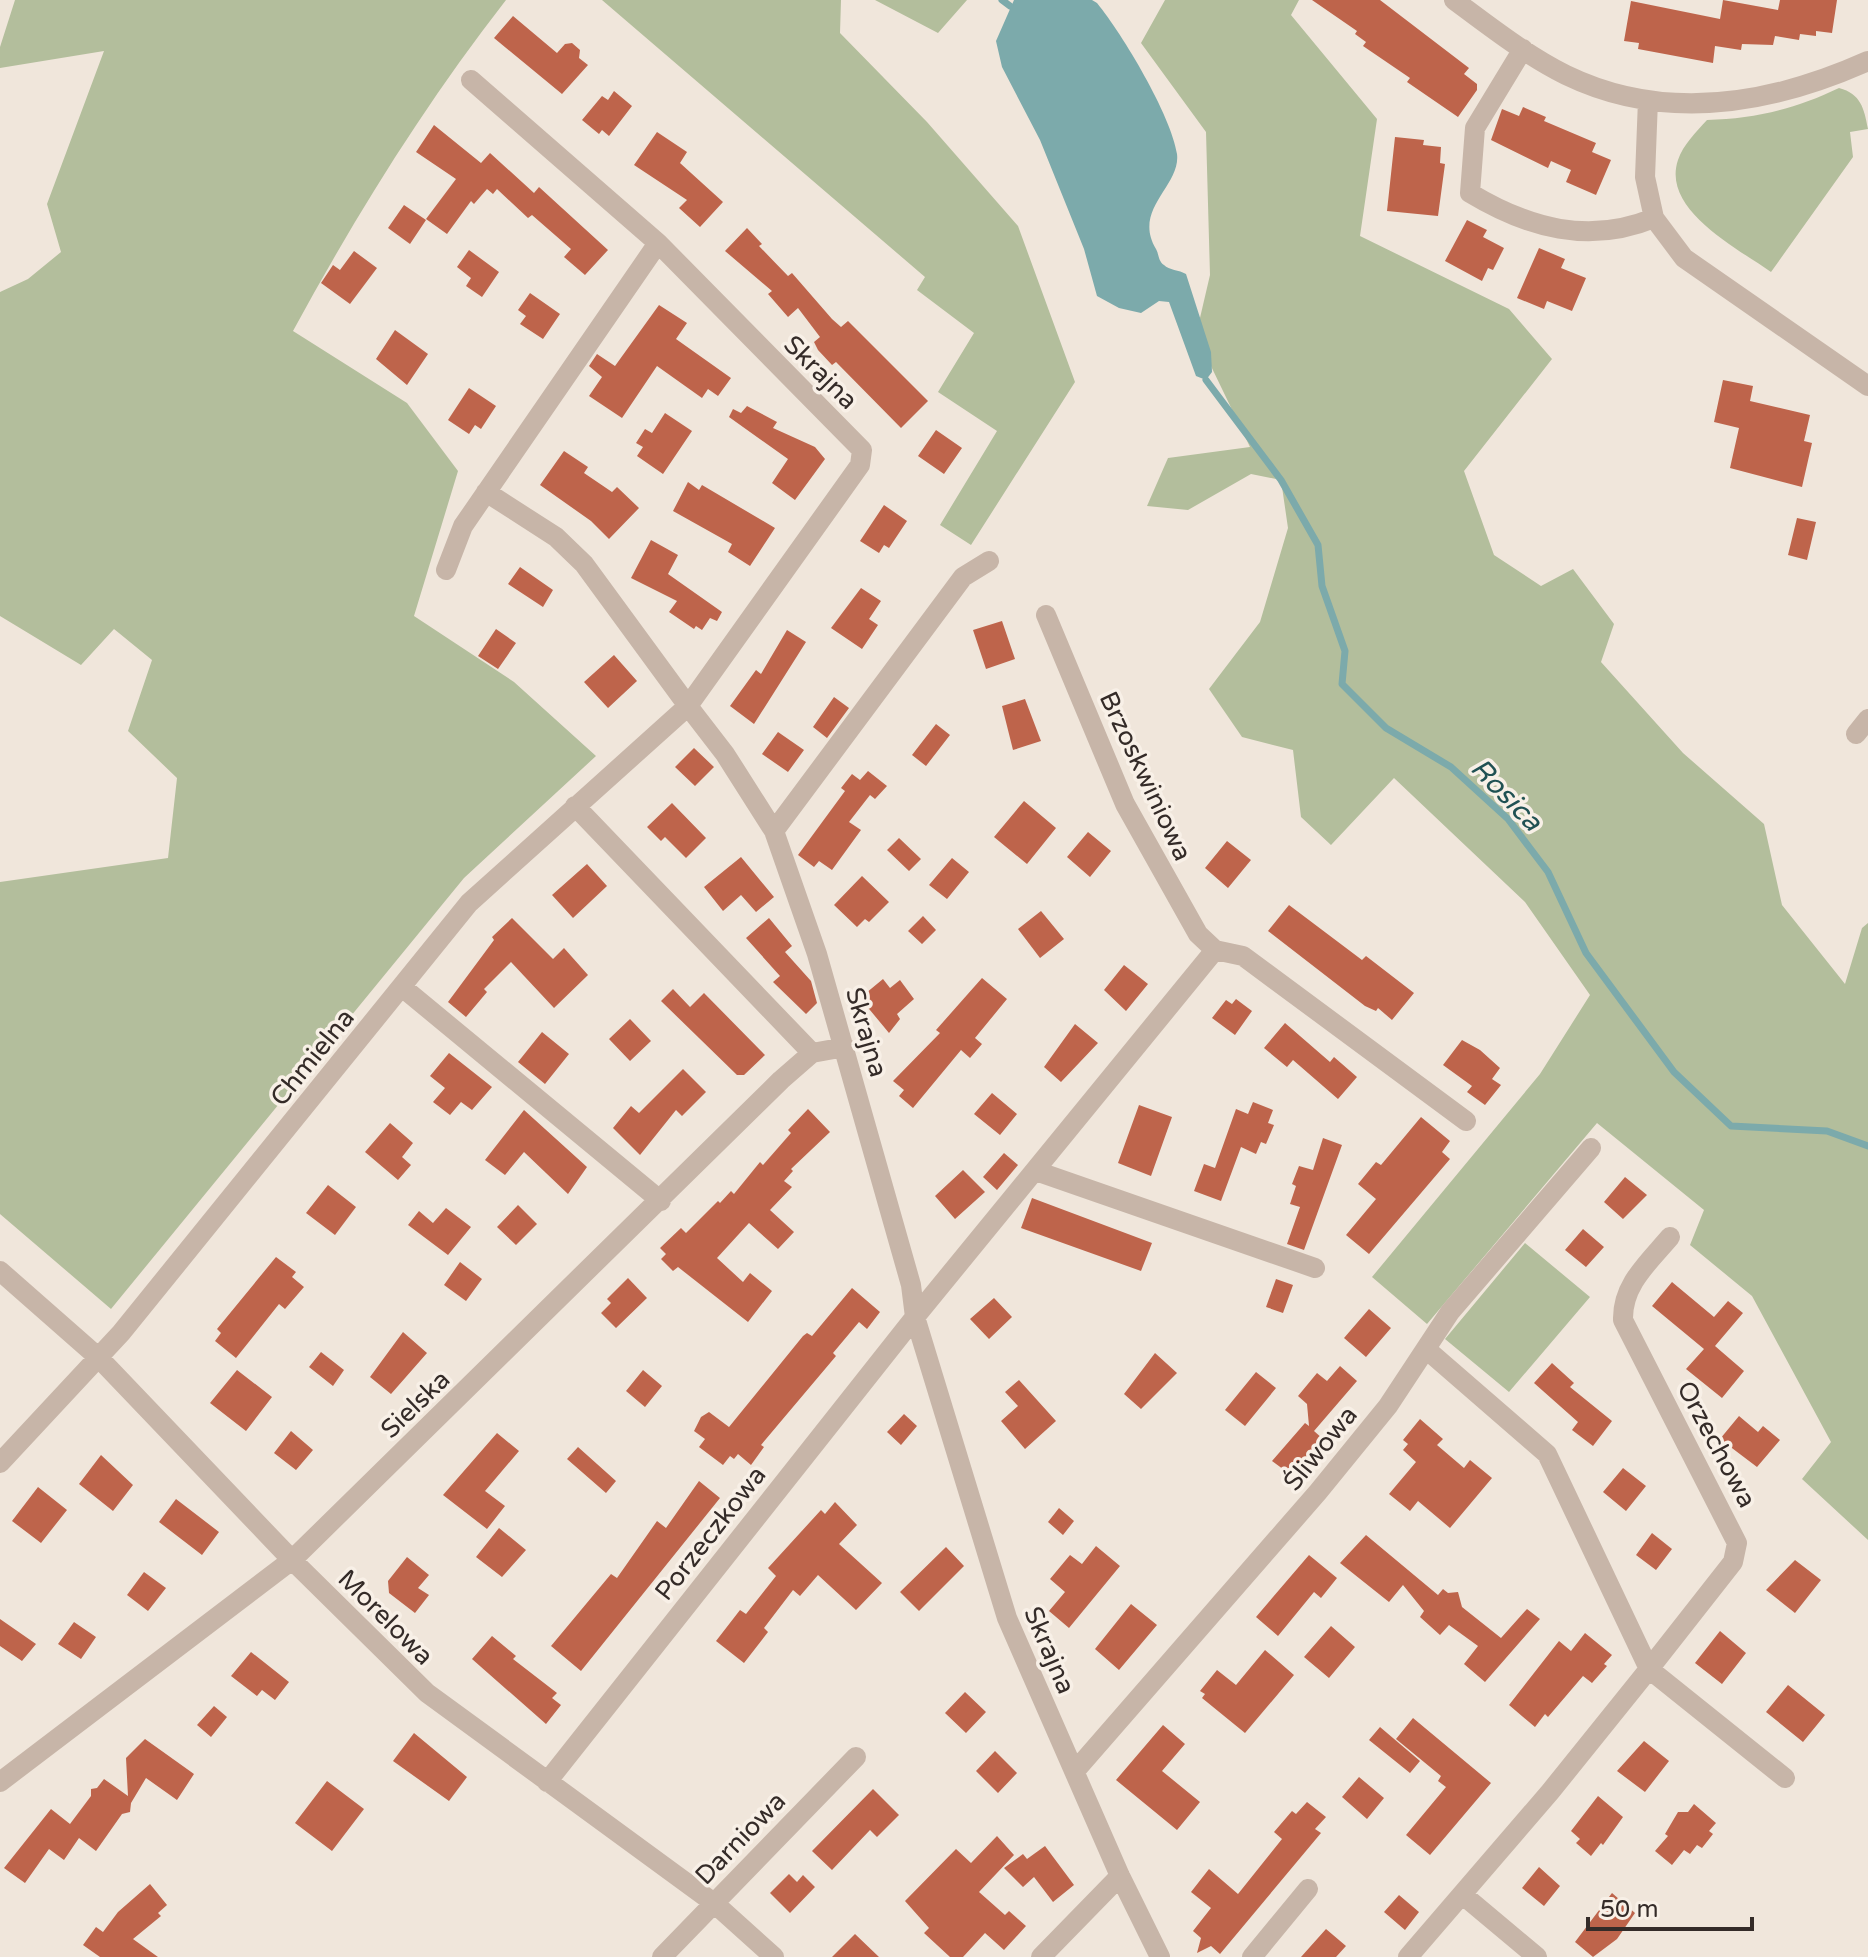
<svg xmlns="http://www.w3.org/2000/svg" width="1868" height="1957" viewBox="0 0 1868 1957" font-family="'Varela Round',sans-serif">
	<rect width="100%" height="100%" fill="#f0e6db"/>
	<path fill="#b3be9c" d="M15,0H506C425,104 356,215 293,331L407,403L458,471L414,616L514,682L596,756L464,878L111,1309L0,1214V882L168,858L177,778L128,731L152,660L114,629L81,665L0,616V292L28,279L61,252L47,204L104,51L0,68V47Z
		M602,0H841L840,33L927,122L1018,226L1075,382L971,545L940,525L997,431L938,392L974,333L917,290L925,277Z
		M875,0H967L938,33Z
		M1165,0H1299L1291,15L1377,119L1360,236L1509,309L1552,359L1464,471L1494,555L1541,586L1573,569L1614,624L1601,662L1683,753L1764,824L1782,905L1845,984L1862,928L1868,923V1540L1802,1479L1831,1442L1752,1296L1690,1245L1704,1210L1597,1123L1427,1324L1372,1277L1540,1074L1590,995L1525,902L1394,778L1331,845L1301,817L1293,750L1242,737L1209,689L1260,622L1288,528L1281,480L1251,474L1188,510L1147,506L1168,458L1250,447L1196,335L1210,275L1206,132L1141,43Z
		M1839,88C1861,94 1864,108 1868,129L1850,132L1853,157L1771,272C1739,249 1661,210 1678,160C1683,145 1696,132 1707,120C1755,119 1795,109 1839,88Z
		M1525,1243L1590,1297L1509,1392L1445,1339Z"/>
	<path fill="#7caaab" d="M1014,0H1092L1097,3C1123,35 1171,115 1177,154C1181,186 1132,209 1156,249C1159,254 1158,261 1164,265C1169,270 1179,270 1186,274L1211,352L1212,372L1206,380L1196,376L1169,302L1159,301L1141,313L1119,308L1097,296L1084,249L1040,140L1002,67L996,41Z"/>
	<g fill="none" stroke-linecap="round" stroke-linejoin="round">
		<path stroke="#7caaab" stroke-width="7" d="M1002,0L1010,6
			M1206,380L1281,480L1318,545L1322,586L1345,651L1342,684L1386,728L1451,767L1508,819L1548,872L1586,953L1674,1072L1731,1126L1827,1131L1868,1146"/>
	</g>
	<path fill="#be644b" d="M1312,0H1380L1469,68L1464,74L1477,84V90L1458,117L1407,82L1410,78L1363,46L1366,42L1355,34L1357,31Z
		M1723,0L1778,10L1780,0H1837L1832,33L1816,31V36L1800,34L1799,40L1775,36L1773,45L1742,44L1741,50L1715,46L1713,63L1638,49L1639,43L1624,41L1631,1L1720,19Z
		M513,16L557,53L565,44L572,43L580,50L579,58L588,65L562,94L494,38Z
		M614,91L632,106L609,136L602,130L599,134L582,120L602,96L608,100Z
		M1523,107L1546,117L1544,121L1596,143L1592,152L1611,160L1596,195L1566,182L1571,170L1551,161L1548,168L1491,140L1502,109L1519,116Z
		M434,125L481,163L490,153L534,193L539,187L608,250L585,275L564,257L571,249L532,215L528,218L497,189L493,194L487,189L474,204L471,201L447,234L426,219L456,179L416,152Z
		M657,132L687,152L680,163L723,202L700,227L679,208L687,200L634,165Z
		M1395,137L1424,140L1423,145L1441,147L1440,163L1445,164L1438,216L1387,211Z
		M404,205L426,220L410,244L388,228Z
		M1467,220L1487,230L1483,237L1504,248L1493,270L1488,268L1482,281L1445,261Z
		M747,228L762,244L759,246L788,276L792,273L832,319L841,327L848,321L928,401L901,428L836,362L832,365L818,350L814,342L820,337L798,308L788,317L768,294L772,291L725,251Z
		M1539,248L1565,259L1561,268L1586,278L1572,311L1547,301L1544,309L1517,298Z
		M469,250L499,272L482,297L466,286L471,278L457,267Z
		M354,251L377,268L350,304L321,283L333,265L340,270Z
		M530,293L560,314L543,339L520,324L526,316L518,310Z
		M659,305L687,323L676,339L731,378L718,396L708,389L702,398L657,366L622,418L589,396L602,377L589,366L597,354L615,366Z
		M395,330L428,354L407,385L376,359Z
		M1723,380L1753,386L1750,401L1810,415L1804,441L1812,443L1802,487L1730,468L1739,428L1714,422Z
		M469,388L496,406L481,429L475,425L469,434L448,420Z
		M747,406L777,422L773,428L815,447L825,459L795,500L772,483L788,459L729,417L733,409L741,413Z
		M665,413L692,431L663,474L637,456L643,447L636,443L645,429L652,433Z
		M936,430L962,448L944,474L918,456Z
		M564,451L588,467L584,473L612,492L617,487L639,508L609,539L591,521L540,485Z
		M688,482L699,490L702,485L775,528L750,566L728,552L732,544L673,511Z
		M884,505L907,521L889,548L884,545L879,553L860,541Z
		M1797,518L1816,522L1807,560L1788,555Z
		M651,540L678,555L668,574L722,612L717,621L710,618L702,630L696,626L694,629L669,612L677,601L631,578Z
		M520,567L553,590L543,607L508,584Z
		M861,588L881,601L869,619L878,625L862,649L831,628Z
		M1002,621L1015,659L986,669L973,630Z
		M496,629L516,643L498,669L478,656Z
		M787,630L806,642L754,724L730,706L756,670L761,674Z
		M614,655L637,681L608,708L584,682Z
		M834,697L849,708L827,738L813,727Z
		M1025,699L1041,741L1013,750L1002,706Z
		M936,724L950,735L926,766L912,755Z
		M778,732L804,750L788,772L762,754Z
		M694,748L714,767L695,786L675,767Z
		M868,771L887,786L875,799L870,795L849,822L861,830L832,870L819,861L814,867L798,855L845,791L841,788L852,774L860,780Z
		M1024,801L1056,828L1027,864L994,837Z
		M672,803L706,838L686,858L665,837L661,841L647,827Z
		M1088,832L1111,851L1090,877L1067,857Z
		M899,838L921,859L909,871L887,850Z
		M1227,841L1251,860L1228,888L1205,868Z
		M741,857L774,897L756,912L741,895L723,911L704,887Z
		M952,858L969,872L947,899L929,885Z
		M587,864L607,886L573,918L552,895Z
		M862,876L889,902L869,922L865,919L857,927L834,905Z
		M1289,905L1362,960L1366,956L1414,993L1392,1020L1378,1008L1376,1011L1365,1006L1268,931Z
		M1041,911L1064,939L1040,958L1018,929Z
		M923,916L936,930L922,944L908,931Z
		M512,918L553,959L564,948L588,975L554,1008L511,962L484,989L487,992L466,1017L448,1002L494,940L492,937Z
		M769,918L792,946L785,952L811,981L817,1003L806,1014L773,982L780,976L746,938Z
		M1124,965L1148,984L1126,1011L1104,990Z
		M982,978L1007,999L975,1038L982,1044L970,1058L961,1050L913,1108L899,1096L904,1090L893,1081L940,1033L936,1030Z
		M883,979L890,988L900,980L914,999L897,1014L900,1019L889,1033L860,998Z
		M673,989L690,1007L704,993L765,1055L744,1075H737L661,1001Z
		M1236,999L1252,1011L1235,1035L1212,1018L1226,1000L1232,1004Z
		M630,1019L651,1041L630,1061L609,1039Z
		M1285,1023L1330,1062L1334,1057L1357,1077L1338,1099L1293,1060L1287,1067L1264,1048Z
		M1075,1024L1098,1043L1061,1082L1044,1067Z
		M542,1032L569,1054L545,1084L518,1062Z
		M1462,1040L1480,1050L1500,1068L1492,1079L1501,1085L1485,1105L1467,1092L1472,1086L1443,1065Z
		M449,1053L492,1087L472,1110L461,1102L450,1115L433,1102L445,1088L430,1076Z
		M683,1069L706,1092L682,1116L676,1110L640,1155L613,1128L631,1106L639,1113Z
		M992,1093L1017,1114L1000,1135L974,1114Z
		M1253,1102L1273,1110L1268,1123L1274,1125L1266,1144L1261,1142L1256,1154L1241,1147L1221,1201L1194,1191L1204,1164L1215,1168L1236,1109L1248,1114Z
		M1139,1105L1172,1117L1151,1176L1118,1163Z
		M808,1109L830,1132L791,1169L793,1171L784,1181L792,1187L770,1210L794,1232L778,1249L749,1223L717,1258L743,1282L750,1273L772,1291L748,1322L678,1267L673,1271L661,1259L666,1254L660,1248L681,1228L686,1233L718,1201L720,1203L731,1191L734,1194L760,1162L763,1165L791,1133L788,1130Z
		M524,1110L587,1167L568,1194L524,1152L505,1175L485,1160Z
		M1421,1117L1450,1141L1442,1152L1450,1159L1369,1254L1346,1235L1376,1199L1358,1184L1376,1162L1381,1165Z
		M390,1123L413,1143L402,1157L411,1165L398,1180L365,1152Z
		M1323,1138L1342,1145L1304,1250L1287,1244L1300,1207L1290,1204L1296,1186L1292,1184L1299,1166L1313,1170Z
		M1004,1153L1018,1165L997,1190L983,1177Z
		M963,1170L985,1192L955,1219L935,1196Z
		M1625,1177L1647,1195L1623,1219L1604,1202Z
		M328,1185L356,1207L335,1235L306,1213Z
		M1032,1198L1152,1243L1141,1271L1021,1228Z
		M518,1205L537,1224L516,1245L497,1227Z
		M446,1208L471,1227L448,1255L408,1225L419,1211L433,1223Z
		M1583,1229L1604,1247L1586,1267L1565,1250Z
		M276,1257L296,1272L292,1277L304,1287L285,1309L279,1304L236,1358L215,1341L221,1333L217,1329Z
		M460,1262L482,1279L466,1301L444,1285Z
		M628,1278L647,1298L616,1328L601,1313L611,1303L607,1299Z
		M1276,1279L1293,1285L1283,1313L1266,1307Z
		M1672,1282L1714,1317L1728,1301L1743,1313L1715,1346L1744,1371L1722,1398L1686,1369L1704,1349L1652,1306Z
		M852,1288L880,1312L867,1329L859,1322L833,1353L836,1356L761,1445L764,1447L751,1465L738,1454L734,1459L730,1456L723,1465L699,1447L705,1439L694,1431L701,1417L709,1412L729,1427L803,1336L807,1333L812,1336Z
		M994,1298L1012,1317L989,1339L970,1319Z
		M1369,1309L1391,1328L1366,1357L1344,1338Z
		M403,1332L427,1353L391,1394L370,1377Z
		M321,1352L344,1370L333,1386L309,1367Z
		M1155,1353L1177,1373L1141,1409L1124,1394Z
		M1552,1363L1574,1383L1570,1387L1612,1421L1593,1446L1572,1430L1578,1422L1534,1383Z
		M1340,1366L1357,1381L1314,1431L1323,1439L1314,1448L1317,1450L1299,1470L1293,1465L1287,1472L1272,1461L1305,1423L1309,1426L1307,1404L1298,1396L1317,1373L1327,1381Z
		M237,1370L272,1397L246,1431L210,1403Z
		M643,1370L662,1386L645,1407L626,1391Z
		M1256,1372L1276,1388L1245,1426L1225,1410Z
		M1019,1380L1056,1421L1025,1449L1001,1421L1018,1406L1005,1392Z
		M904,1414L917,1426L901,1445L887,1432Z
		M1739,1416L1758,1432L1763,1426L1780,1440L1757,1467L1720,1439Z
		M1420,1419L1443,1439L1437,1445L1464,1468L1470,1460L1492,1478L1450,1528L1418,1501L1410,1511L1389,1494L1416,1462L1403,1450L1408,1444L1403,1440Z
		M291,1431L313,1450L296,1470L274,1453Z
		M497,1433L519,1451L485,1491L505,1506L487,1529L443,1495Z
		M578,1447L616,1481L606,1493L567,1459Z
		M101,1455L133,1485L113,1511L79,1484Z
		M1623,1468L1646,1486L1626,1511L1603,1492Z
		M699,1481L720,1498L581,1671L551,1646L611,1574L617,1578L657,1521L666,1528Z
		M38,1487L67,1510L41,1543L12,1521Z
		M176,1499L219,1532L202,1555L159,1522Z
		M835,1502L857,1525L839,1544L882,1583L856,1610L818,1575L800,1596L793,1590L764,1628L768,1632L744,1663L716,1641L740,1610L746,1614L776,1576L768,1568L821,1510L825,1514Z
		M1059,1508L1074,1521L1063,1535L1048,1522Z
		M499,1528L526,1550L502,1577L476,1557Z
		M1652,1533L1672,1549L1656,1570L1636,1555Z
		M1366,1535L1438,1595L1443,1589L1448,1593L1458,1592L1462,1607L1501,1638L1527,1609L1540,1619L1485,1682L1464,1664L1478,1646L1449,1625L1440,1635L1420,1617L1424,1611L1403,1585L1389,1602L1340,1563Z
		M1096,1546L1120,1566L1069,1628L1049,1611L1065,1592L1050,1579L1070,1555L1082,1564Z
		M946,1547L964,1566L919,1611L900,1592Z
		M1309,1555L1337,1578L1321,1598L1314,1592L1278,1636L1256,1617Z
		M407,1557L429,1575L418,1588L429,1595L415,1613L389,1593L388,1581Z
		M1795,1560L1821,1580L1795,1613L1766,1590Z
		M144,1572L166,1588L148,1611L127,1595Z
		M1131,1604L1157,1625L1119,1670L1095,1649Z
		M0,1619L36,1644L22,1661L0,1646Z
		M74,1622L96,1637L81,1659L58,1644Z
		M1331,1626L1355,1647L1329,1678L1304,1657Z
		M1720,1631L1746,1653L1722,1684L1695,1663Z
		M1585,1633L1612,1655L1604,1664L1607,1666L1592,1683L1583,1676L1548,1717L1545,1714L1535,1727L1509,1705L1559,1641L1571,1651Z
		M492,1636L516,1656L513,1659L557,1693L552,1698L561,1705L546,1724L472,1659Z
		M1265,1650L1294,1675L1245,1733L1202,1698L1205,1694L1200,1691L1217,1670L1236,1685Z
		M251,1652L289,1682L275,1700L262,1690L257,1696L231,1676Z
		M1788,1685L1825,1715L1803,1742L1766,1712Z
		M965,1692L986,1712L966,1733L945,1713Z
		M214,1706L227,1717L211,1737L197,1725Z
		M1413,1718L1491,1783L1430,1855L1406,1835L1446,1787L1438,1781L1441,1776L1396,1739Z
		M1163,1725L1185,1744L1162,1771L1200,1802L1177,1830L1116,1780Z
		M1380,1727L1420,1761L1410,1773L1369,1740Z
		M414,1733L467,1777L449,1801L393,1761Z
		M145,1739L194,1774L177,1800L146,1778L131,1803L130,1812L122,1814L96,1851L79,1838L64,1860L49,1849L25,1883L4,1868L51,1809L70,1824L91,1796V1789L97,1788L104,1779L128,1796L126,1758Z
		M1644,1741L1669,1761L1645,1792L1617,1771Z
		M995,1751L1017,1773L998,1793L976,1771Z
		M1359,1777L1384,1798L1367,1819L1342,1797Z
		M327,1781L364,1809L332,1851L295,1823Z
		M873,1789L899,1815L877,1837L870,1830L832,1870L812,1851Z
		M1598,1796L1623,1817L1603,1845L1601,1843L1591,1856L1576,1843L1580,1839L1571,1831Z
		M1307,1802L1326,1817L1315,1829L1321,1833L1220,1954L1211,1946L1197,1953L1201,1938L1193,1931L1211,1908L1191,1892L1209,1869L1238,1894L1282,1839L1274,1832L1292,1811L1296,1814Z
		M1694,1804L1716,1823L1709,1831L1713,1834L1702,1848L1697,1845L1690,1854L1684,1850L1672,1865L1655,1851L1668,1836L1665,1834L1678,1812H1688Z
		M997,1836L1014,1855L979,1892L1005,1915L1009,1911L1026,1926L1004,1950L985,1933L963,1957H950L924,1933L929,1928L905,1901L956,1849L971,1863Z
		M1045,1846L1074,1885L1053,1902L1034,1877L1023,1887L1004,1868L1023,1854L1027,1859Z
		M1539,1867L1560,1886L1544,1906L1522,1888Z
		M789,1874L797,1882L803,1875L815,1887L790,1913L770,1893Z
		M150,1884L167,1905L158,1913L161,1916L133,1939L158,1957H100L83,1945L96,1927L103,1932L118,1912Z
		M1612,1893L1635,1913L1617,1939L1593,1957L1575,1942Z
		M1399,1895L1419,1912L1405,1930L1384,1912Z
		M1326,1929L1346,1946L1336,1957H1301Z
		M855,1934L879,1957H832Z"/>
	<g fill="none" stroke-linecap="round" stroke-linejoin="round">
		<path stroke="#c7b5a8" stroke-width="20" d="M1454,0C1489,26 1526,55 1566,75C1665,123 1772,104 1868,61
			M1523,49L1475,128L1470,193C1528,228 1589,245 1654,218L1645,177L1648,100
			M471,80L658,243L862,450L860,465L688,706L725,754L774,831L817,954L911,1285L915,1317L1007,1618L1120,1876L1160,1957
			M1654,218L1684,258L1868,386
			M446,570L463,526L658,243
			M1856,734L1868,719
			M575,806L812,1053
			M774,831L963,577L989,561
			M1215,950L1243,956L1466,1121
			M402,987L661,1201
			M1036,1171L1315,1268
			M1670,1237C1648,1263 1622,1285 1623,1320L1737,1543L1733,1562L1649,1669L1785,1778
			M0,1271L99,1358L292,1560L427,1693L714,1903L774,1957
			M0,1463L121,1333L469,903L688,706L584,564L556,537L486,492
			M1075,1771L1318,1492L1388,1406L1450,1312L1591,1148
			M0,1782L292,1560L781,1080L812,1053L845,1047
			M547,1782L915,1317L1215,950L1198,934L1125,804L1046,615
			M1463,1895L1537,1957
			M662,1957L856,1757
			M1041,1957L1120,1876
			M1252,1957L1308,1889
			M1408,1957L1550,1792L1649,1669L1547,1454L1426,1349"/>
	</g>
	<g text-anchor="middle" stroke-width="7" stroke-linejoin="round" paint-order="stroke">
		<g font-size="26" fill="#342b28" stroke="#f8f0e7">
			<text transform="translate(821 372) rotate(45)" y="9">Skrajna</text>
			<text transform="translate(1146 776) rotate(65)" y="9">Brzoskwiniowa</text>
			<text transform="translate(867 1032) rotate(74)" y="9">Skrajna</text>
			<text transform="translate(312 1057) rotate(-51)" y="9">Chmielna</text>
			<text transform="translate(415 1404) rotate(-44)" y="9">Sielska</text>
			<text transform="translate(1717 1444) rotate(62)" y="9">Orzechowa</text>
			<text transform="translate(1320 1448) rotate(-51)" y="9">Śliwowa</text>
			<text transform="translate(710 1533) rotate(-52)" y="9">Porzeczkowa</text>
			<text transform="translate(386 1617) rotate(45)" y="9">Morelowa</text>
			<text transform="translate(1050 1650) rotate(67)" y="9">Skrajna</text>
			<text transform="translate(740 1838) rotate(-46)" y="9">Darniowa</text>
		</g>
		<g font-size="28" font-style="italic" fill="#205153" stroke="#f8f0e7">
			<text transform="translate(1507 794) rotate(46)" y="10">Rosica</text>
		</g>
	</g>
	<path d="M1588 1917v12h164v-12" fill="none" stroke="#342b28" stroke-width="4"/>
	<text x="1600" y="1917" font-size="24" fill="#342b28" stroke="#f8f0e7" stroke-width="6" paint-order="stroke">50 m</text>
</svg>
